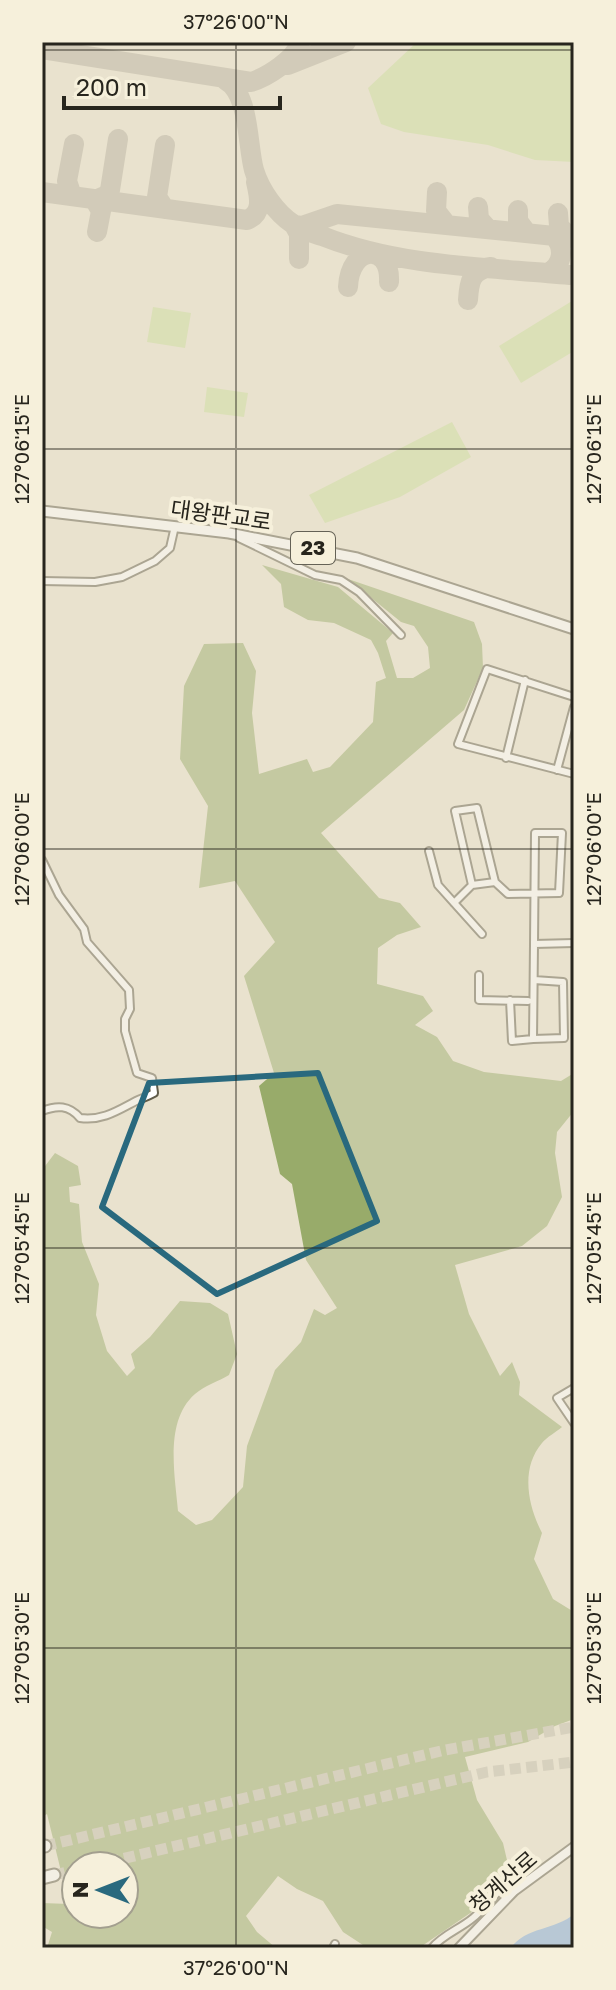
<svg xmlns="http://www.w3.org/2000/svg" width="616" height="1990" viewBox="0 0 616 1990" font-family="'Golos Text','Noto Sans KR',sans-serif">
	<rect width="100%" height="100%" fill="#e9e2ce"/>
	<path fill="#cadd9c" d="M417,42H574V162L535,160L488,145L404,132L381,124L368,88Z
		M572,301L574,351L521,383L499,346Z
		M153,307L191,313L185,348L147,342Z
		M207,387L248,393L244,417L204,412Z
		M452,422L471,457L400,497L325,523L309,495Z"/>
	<path fill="#98ab6a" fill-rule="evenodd" d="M262,565L338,587L393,633L386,641L397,678H413L430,668L428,647L414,626L401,622L348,579L474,622L482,644L483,668L464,710L321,833L379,898L400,903L421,927L397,935L378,948L377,984L423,996L433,1011L415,1025L437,1037L453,1061L484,1072L561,1081L574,1073V1111L557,1132L555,1153L562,1197L547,1226L522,1246L455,1265L469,1314L500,1376L512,1362L520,1382L519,1395L562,1427C556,1432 547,1437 542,1443C520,1469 528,1506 542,1533L534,1559L553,1599L574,1612V1719L555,1726L528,1742L465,1757L477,1800L503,1843L510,1873L490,1890L482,1905L419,1948L366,1947L343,1932L323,1901L297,1889L278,1876L246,1916L257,1932L276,1948H47L52,1932L42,1926V1903L69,1904L47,1814L42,1817V1170L55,1153L78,1166L81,1185L69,1187L70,1202L79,1204L82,1242L99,1284L96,1315L107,1351L127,1376L135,1368L131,1354L150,1337L180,1301L210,1303L228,1314L237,1354L229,1375C219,1381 204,1386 195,1394C164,1421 175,1475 178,1511L196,1525L212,1520L243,1487L247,1446L275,1370L301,1342L314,1309L325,1315L337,1308L306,1260L292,1184L280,1174L259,1086L274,1073L244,976L275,942L235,881L199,888L208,806L180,759L184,686L204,644L243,643L256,671L252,713L259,774L307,759L313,772L330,767L373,722L376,682L386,678L378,653L371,640L334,623L308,620L284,607L281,584ZM76,1866H124V1914H76Z"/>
	<path fill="#7da9dd" d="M574,1914V1948H511C525,1927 556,1930 574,1914Z"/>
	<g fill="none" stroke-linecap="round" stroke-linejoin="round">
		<path stroke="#b6b09f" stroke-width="20" d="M42,49L251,82C267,77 296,59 300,42
			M288,65L346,42
			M225,80C250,93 247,145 254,170C260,190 276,213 293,224C301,230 313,233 322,236C400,267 487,267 570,275
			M165,145L157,197L165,209
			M42,192L247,220C264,213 259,196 256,182
			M437,192L436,211L447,225
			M72,196L67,181L74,144
			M94,199L101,211L97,232
			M98,199L107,195L110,190L118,139
			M478,207L479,219L488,229
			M518,210V221L527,233
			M558,213L559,226L569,237
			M299,259V234L294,225L302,226L337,214L574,238
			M548,273C563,265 565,248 554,236
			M348,287C350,244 391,243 389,282
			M468,300C469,282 471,270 491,267"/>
		<path stroke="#c2bcab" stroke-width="11" stroke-dasharray="11 5.5" stroke-linecap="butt" d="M45,1846L445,1750L574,1727
			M92,1866L487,1772L574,1762
			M54,1875L76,1870"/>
		<g stroke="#615c4a" stroke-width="10">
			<path id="street" d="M239,538L315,575L341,580L359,592L401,635
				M42,581L95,582L122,577L155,561L170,548L175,526
				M574,697L487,669L458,744L574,774
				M506,758L525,680
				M557,770L574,707
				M429,851L438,885L482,934
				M42,860L59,895L84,929L87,942L129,990L130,1009L125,1019V1031L137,1073L152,1078L154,1093C147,1097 142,1098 136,1101C117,1111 102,1121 80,1118C69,1105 57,1105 42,1111
				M472,885L495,882
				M454,903L472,885L455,811L477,808L495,882L508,894L559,893L562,833H535L534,944
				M479,975V1000L528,1001
				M534,980L563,982L564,1038L533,1039L534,944L574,943
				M510,1000L512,1041L533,1039
				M574,1388L557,1398L574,1423
				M333,1948L335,1944
				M432,1948C442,1935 460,1929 473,1918C487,1907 493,1892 510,1885L514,1891"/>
		</g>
		<g stroke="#615c4a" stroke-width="12">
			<path id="secondary" d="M459,1948L514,1891L574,1847"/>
		</g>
		<g stroke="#615c4a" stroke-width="13">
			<path id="primary" d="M42,511L229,533L357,558L574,629"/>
		</g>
		<g stroke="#615c4a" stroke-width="15">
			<path id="highway" d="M42,1846H45
				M42,1878L54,1875"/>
		</g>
		<use href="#street" stroke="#fff" stroke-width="6"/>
		<use href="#secondary" stroke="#fff" stroke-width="8"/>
		<use href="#primary" stroke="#fff" stroke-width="9"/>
		<use href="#highway" stroke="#fff" stroke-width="11"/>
	</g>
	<path d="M0 0H616V1990H0ZM318,1073L377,1221L217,1294L102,1207L149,1083Z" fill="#e9e2ce" fill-opacity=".55" fill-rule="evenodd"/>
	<path fill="none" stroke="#29697e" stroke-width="6" stroke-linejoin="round" d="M318,1073L377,1221L217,1294L102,1207L149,1083Z"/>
	<path fill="none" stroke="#27251d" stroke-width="2" stroke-opacity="0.45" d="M236,42V1948M42,50H574M42,449H574M42,849H574M42,1248H574M42,1648H574"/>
	<g text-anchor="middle" stroke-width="8" stroke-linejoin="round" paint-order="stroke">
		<rect fill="#f6f0db" stroke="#656256" stroke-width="2" x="291" y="532" width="44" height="32" rx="6"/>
		<g font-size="20" font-weight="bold" fill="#27251d">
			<text x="313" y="555">23</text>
		</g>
		<g font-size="22" fill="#27251d" stroke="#f6f0db">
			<text transform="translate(221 515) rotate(8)" y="8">대왕판교로</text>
			<text transform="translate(503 1882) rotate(-41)" y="8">청계산로</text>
		</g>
	</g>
	<rect width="616" height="1990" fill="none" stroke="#f6f0db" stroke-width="88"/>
	<g transform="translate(100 1890) rotate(270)"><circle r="38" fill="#f6f0db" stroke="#a39f8f" stroke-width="2"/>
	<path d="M0-6L14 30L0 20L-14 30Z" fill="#29697e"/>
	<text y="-12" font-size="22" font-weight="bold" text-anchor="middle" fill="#27251d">N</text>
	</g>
	<path d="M64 96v12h216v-12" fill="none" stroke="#27251d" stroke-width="4"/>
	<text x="76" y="96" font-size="24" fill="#27251d" stroke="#f6f0db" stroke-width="6" paint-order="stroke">200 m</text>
	<rect x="44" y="44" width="528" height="1902" fill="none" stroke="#27251d" stroke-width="3"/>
	<g font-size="20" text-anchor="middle" fill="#27251d">
		<text x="236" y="29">37°26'00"N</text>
		<text transform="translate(594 449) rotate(-90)" y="7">127°06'15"E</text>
		<text transform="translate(22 449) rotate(-90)" y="7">127°06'15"E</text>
		<text transform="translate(594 849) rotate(-90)" y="7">127°06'00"E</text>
		<text transform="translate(22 849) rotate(-90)" y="7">127°06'00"E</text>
		<text transform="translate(22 1248) rotate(-90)" y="7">127°05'45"E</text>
		<text transform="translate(594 1248) rotate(-90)" y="7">127°05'45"E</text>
		<text transform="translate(22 1648) rotate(-90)" y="7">127°05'30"E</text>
		<text transform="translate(594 1648) rotate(-90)" y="7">127°05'30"E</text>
		<text x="236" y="1975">37°26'00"N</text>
	</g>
</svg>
